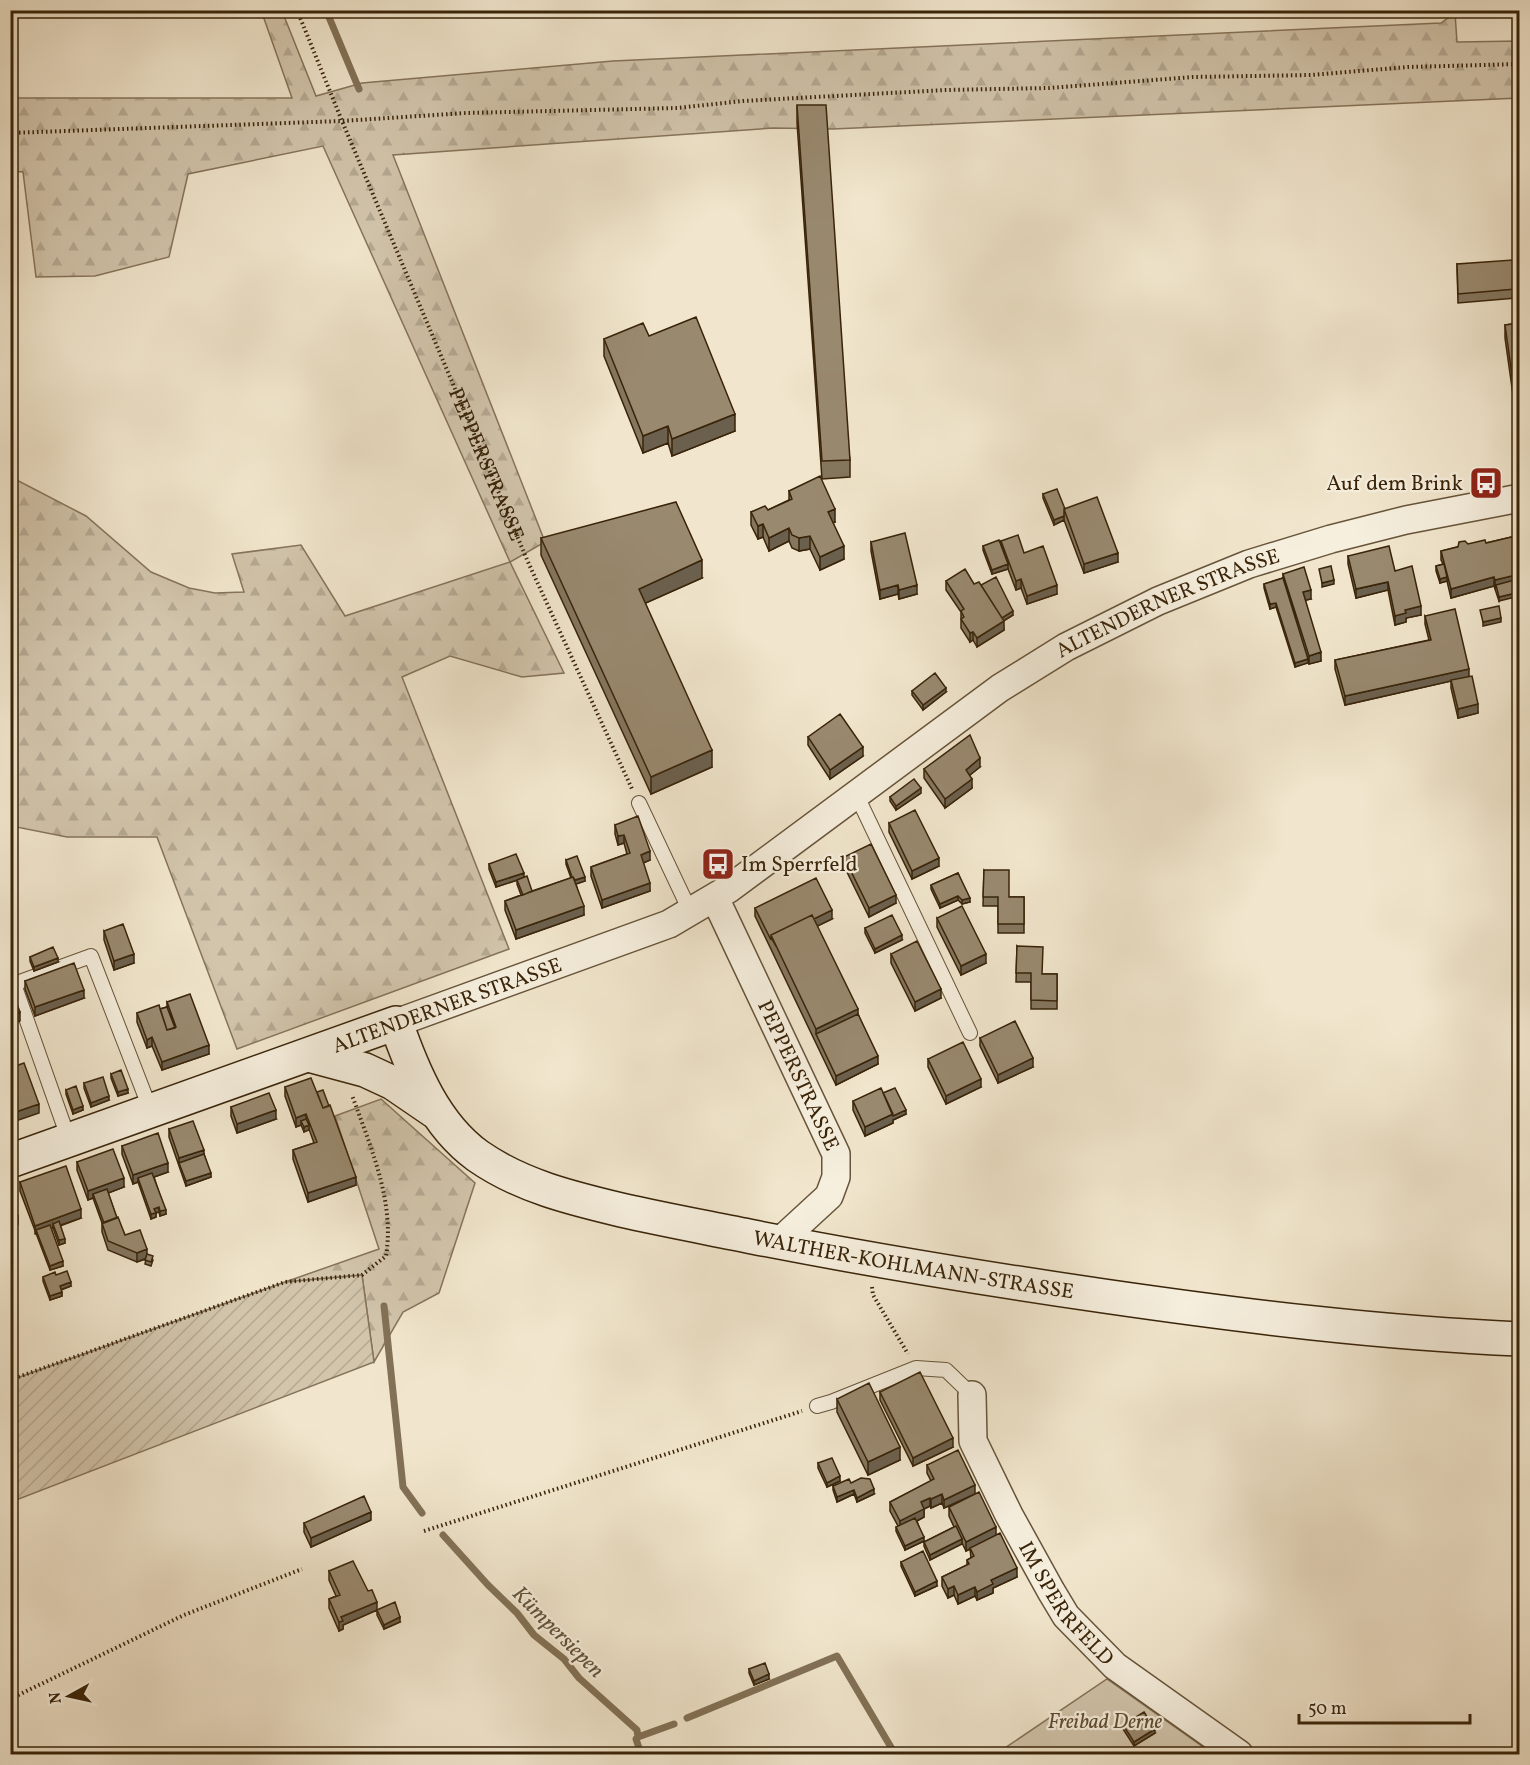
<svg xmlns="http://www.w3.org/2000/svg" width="1530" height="1765" viewBox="0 0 1530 1765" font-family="Vollkorn,serif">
	<defs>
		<pattern id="forest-firs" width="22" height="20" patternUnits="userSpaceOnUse" patternTransform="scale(1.5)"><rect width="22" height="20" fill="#d2c5ac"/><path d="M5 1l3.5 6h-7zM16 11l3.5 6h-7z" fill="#b5a993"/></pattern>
		<pattern id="garden-furrows" width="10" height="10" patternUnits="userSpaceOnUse" patternTransform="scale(1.5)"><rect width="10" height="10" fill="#d2c5ac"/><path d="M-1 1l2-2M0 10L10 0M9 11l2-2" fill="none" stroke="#b5a993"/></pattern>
	</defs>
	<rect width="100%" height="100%" fill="#f1e6cd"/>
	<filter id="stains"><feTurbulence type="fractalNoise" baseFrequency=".00333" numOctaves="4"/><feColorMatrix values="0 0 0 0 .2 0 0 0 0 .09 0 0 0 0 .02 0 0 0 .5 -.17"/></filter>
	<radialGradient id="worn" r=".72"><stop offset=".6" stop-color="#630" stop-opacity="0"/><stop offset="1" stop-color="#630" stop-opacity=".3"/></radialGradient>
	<path fill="#d2c5ac" stroke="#86745a" stroke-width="1.5" d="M1107,1679L1213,1754H996Z"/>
	<path fill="url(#forest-firs)" stroke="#86745a" stroke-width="1.5" d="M261,10L282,11L316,96L362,83L613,61L1441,23L1455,13L1457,42L1520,41L1519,98L833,129L773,128L393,155L545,542L510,562L564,673L522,677L450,656L402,677L509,949L237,1049L157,837H67L11,826V477L86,516L151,572L189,588L215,593L244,592L232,554L301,545L345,616L510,562L323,146L188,174L169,257L95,276L36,277L23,172L11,171L10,98H292Z
		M381,1099L475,1183L439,1293L403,1312L374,1362L362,1275L285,1282L379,1249L335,1116Z"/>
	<path fill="url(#garden-furrows)" stroke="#86745a" stroke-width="1.5" d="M362,1275L374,1362L11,1502V1380L285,1282Z"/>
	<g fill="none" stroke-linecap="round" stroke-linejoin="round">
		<path stroke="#827156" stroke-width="7" d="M326,10L359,89
			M384,1306L403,1487L422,1513
			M443,1535L488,1585L517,1613L534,1635L564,1659L579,1678L637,1730L638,1737L636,1739L641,1754
			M687,1718L837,1656L895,1754
			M638,1737L674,1724"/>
		<g stroke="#67543a" stroke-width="16">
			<path id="lane" d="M856,794L970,1033
				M639,803L690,911
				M69,1140L14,984L91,956L151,1111
				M817,1406L831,1402L916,1368L946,1370L972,1395"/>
		</g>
		<g stroke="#67543a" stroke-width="30">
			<g id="street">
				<path id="s2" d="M715,898L836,1154V1177L829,1196L779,1242"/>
				<path id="s3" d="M396,1023L669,924L730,888L1000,688L1066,647L1158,601L1249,564L1331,539L1406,520L1520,498"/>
				<path id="s4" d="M972,1395L973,1441L1009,1515L1051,1591L1066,1616L1115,1666L1239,1754"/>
			</g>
		</g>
		<g stroke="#392409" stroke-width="36">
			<g id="secondary">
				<path d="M309,1055L365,1070L393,1083L434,1111"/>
				<path id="s5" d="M10,1161L396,1023C413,1072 435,1125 478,1156C521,1186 571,1198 621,1210C665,1220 709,1228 753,1237C870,1260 987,1279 1104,1296C1242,1316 1380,1333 1520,1339"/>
			</g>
		</g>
		<g stroke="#392409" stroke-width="4" stroke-dasharray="1.5 3" stroke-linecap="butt">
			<path id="s1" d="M297,10L342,121L528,562L632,789"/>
			<path d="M10,133L342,121L466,113L677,108L743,101L945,90L1049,88L1193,77L1311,75L1408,67L1520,64"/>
			<path d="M872,1287L873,1295L908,1354"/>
			<path d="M10,1380L285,1282L362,1275L386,1256C395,1201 370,1146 352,1095"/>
			<path d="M424,1531L802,1411"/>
			<path d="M10,1699L184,1615L302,1569"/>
		</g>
		<use href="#lane" stroke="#f6efde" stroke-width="14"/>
		<use href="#street" stroke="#f6efde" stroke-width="27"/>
		<use href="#secondary" stroke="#f6efde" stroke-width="33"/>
	</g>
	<path fill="#84765f" stroke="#392409" stroke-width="1.5" d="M797,105L850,460V477L822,479L797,123Z
		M1457,264L1516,289V298L1458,303Z
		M1520,323V415L1516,416L1505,338V325Z
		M649,336L735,431L672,456L668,443L643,453L604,356V339Z
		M789,491L835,522L833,523L844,559L820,570L810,549L799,551L792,548L789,541L769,551L763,537L758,539L751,525V512L768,510L789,500Z
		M1043,494L1065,509L1118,562L1084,573L1064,520L1054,525L1043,498Z
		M1520,535L1499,601L1494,586L1451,598L1447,581L1440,583L1436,571V566L1443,564L1441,560V551L1468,544L1486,543Z
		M541,538L702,578L645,603L712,767L651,794L541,555Z
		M1001,541L1024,553L1057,594L1027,604L1021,588L1016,590L1008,569L992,574L983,550V546L1001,545Z
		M871,542L917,594L899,599L898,594L880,599L871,551Z
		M1348,556L1395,571L1421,615L1406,618V622L1395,625L1388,590L1356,598L1348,564Z
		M1283,574L1311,599L1305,600L1321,661L1309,664L1308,662L1295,667L1276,607L1270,609L1264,588V584L1283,578Z
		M946,581L981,585L1013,615L1003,621L1004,630L977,647L973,640L970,642L961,628V612L946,590Z
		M1425,616L1469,676L1478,713L1458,718L1451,688V681L1345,705L1335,669V660L1429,640L1425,624Z
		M912,691L946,692L923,710L912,695Z
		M808,737L863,756L830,779L808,745Z
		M980,767L970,775L972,788L945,808L924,778V769Z
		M921,793L896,810L890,801V797Z
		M889,823L939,866L912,879L889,832Z
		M615,825L650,860L643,863L650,891L602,908L591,876V867L627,854L624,843L618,845L615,834Z
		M844,857L896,903L869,917L844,866Z
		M566,860L585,881L576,884L584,915L516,939L505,910V901L521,895L517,884V880L496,887L489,869V864L524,877L532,891L571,878L566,864Z
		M984,870L1009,897H1024V933H998V906H983Z
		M958,873L970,902L962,904L958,900L940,908L931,889V885Z
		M755,908L832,919L817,926L858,1014L878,1064L836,1085L755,916Z
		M937,918L986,963L961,975L937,927Z
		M865,928L902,940L875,953L865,933Z
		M104,931L134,963L114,970L104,940Z
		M1017,946L1042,974H1057V1009H1031V982H1016Z
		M891,954L941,998L915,1011L891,963Z
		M30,957L58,962L34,971L30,961Z
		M25,981L84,998L35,1016L25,989Z
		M167,1002L209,1054L162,1070L152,1046L147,1048L137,1022V1013L160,1009L167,1007Z
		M980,1038L1033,1067L998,1083L980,1046Z
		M928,1059L981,1087L946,1104L928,1067Z
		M111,1074L128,1093L118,1096L111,1078Z
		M84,1083L109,1100L91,1107L84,1088Z
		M285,1087L317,1092L356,1185L308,1202L293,1159V1150L314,1143L309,1129L304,1132L301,1125L296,1127L285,1096Z
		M66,1090L83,1110L73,1114L66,1094Z
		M883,1093L906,1114L893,1120V1123L865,1136L853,1110V1101Z
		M231,1107L276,1119L237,1133L231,1116Z
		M169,1129L204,1154L211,1177L186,1186L169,1137Z
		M122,1146L168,1172L154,1177L166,1214L160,1216L159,1212L156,1213V1217L151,1219L138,1182L133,1184L122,1154Z
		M77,1162L124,1187L108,1193L117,1218L125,1235L147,1254L153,1260L151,1266L145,1264L146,1259L137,1262L108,1250L102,1232V1223L93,1198L88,1200L77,1170Z
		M20,1182L81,1218L60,1226L65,1243L59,1245L53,1228L51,1229L63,1266L50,1270L20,1191Z
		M56,1275L71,1286L61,1290L62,1296L50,1300L43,1281V1277Z
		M880,1392L953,1447L913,1466L880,1400Z
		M837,1399L900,1460L868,1475L837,1412Z
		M818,1463L840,1481L827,1487L818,1468Z
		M927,1465L975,1494L944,1508L942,1503L931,1508L930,1506L924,1509V1517L917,1521L924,1541L905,1550L896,1531V1527L898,1526L890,1511V1502L931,1481L927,1473Z
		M833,1486L874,1494L857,1502L854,1494L837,1502L833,1490Z
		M949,1507L996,1535L1017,1577L993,1588V1593L977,1600L975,1596L958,1604L954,1595L948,1598L942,1586V1577L967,1565V1560L971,1558L970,1549L966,1551L962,1543L930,1560L924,1546V1542L954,1527L949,1516Z
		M371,1520L311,1547L304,1532V1523Z
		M901,1562L937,1586L915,1596L901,1566Z
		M329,1571L377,1610L343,1625V1629L339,1631L329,1608V1599L336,1596L329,1580Z
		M377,1610L400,1622L384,1629L377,1615Z
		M749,1669L769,1679L754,1685L749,1673Z
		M1123,1725L1155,1733L1134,1746L1123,1729Z"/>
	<path fill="#6b604e" stroke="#392409" stroke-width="1.5" d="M735,414V431L672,456V439Z
		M668,426V443L643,453V436Z
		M835,509V522L828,525V512Z
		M1064,516V520L1054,525V520Z
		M763,524V537L758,539V526Z
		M789,528V541L769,551V538Z
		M810,536V549L799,551V538Z
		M844,546V559L820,570V557Z
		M1118,553V562L1084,573V564Z
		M702,560V578L639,606V589Z
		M1008,564V569L992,574V570Z
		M1520,574V583L1496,585L1495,589V580Z
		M1447,577V581L1440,583V579Z
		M1494,577V586L1451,598V589Z
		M1021,579V588L1016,590V581Z
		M1334,580V584L1322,587V583Z
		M1388,582V590L1356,598V589Z
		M898,585V594L880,599V590Z
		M917,585V594L899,599V590Z
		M1057,585V594L1027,604V596Z
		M1311,590V599L1303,601V592Z
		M1520,592V596L1499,601V597Z
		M1276,603V607L1270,609V604Z
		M1421,606V615L1406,618V622L1395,625V616L1405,610Z
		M1013,611V615L999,624V619Z
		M1501,618V622L1483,626V622Z
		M1004,621V630L977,647V638Z
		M973,632V640L970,642V633Z
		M1321,652V661L1309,664V656Z
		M1308,659V663L1295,667V663Z
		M1469,669V677L1345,705V696Z
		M946,688V692L923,710V705Z
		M1478,704V713L1458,718V709Z
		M863,747V756L830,779V770Z
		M712,750V767L651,794V777Z
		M980,758V767L966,778V770Z
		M972,779V788L945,808V799Z
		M921,788V793L896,810V806Z
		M624,835V843L618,845V836Z
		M650,851V860L641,864V855Z
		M939,858V866L912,879V871Z
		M524,873V878L496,887V882Z
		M585,877V881L573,885V881Z
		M650,883V891L602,908V900Z
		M896,895V903L869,917V908Z
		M958,896V900L940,908V904Z
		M970,898V902L962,904V900Z
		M584,906V915L516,939V930Z
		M832,910V919L776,946L772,939Z
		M902,935V940L875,953V949Z
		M134,954V963L114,970V961Z
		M986,954V963L961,975V966Z
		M58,958V962L34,971V967Z
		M941,989V998L915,1011V1002Z
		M84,990V998L35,1016V1007Z
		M858,1009V1022L816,1034V1029Z
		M20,1012V1021L10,1024V1016Z
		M152,1037V1046L147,1048V1040Z
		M209,1045V1054L162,1070V1062Z
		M878,1056V1064L836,1085V1076Z
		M1033,1058V1067L998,1083V1075Z
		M981,1079V1087L946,1104V1096Z
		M128,1089V1093L118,1096V1092Z
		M109,1096V1100L91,1107V1103Z
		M39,1104V1113L10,1123V1114Z
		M83,1106V1110L73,1114V1110Z
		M276,1110V1119L237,1133V1124Z
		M906,1110V1114L893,1120V1123L865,1136V1127L893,1114Z
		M306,1114V1123L301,1121V1125L296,1127V1118Z
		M309,1125V1130L304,1132V1127Z
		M204,1150V1158L179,1163V1158Z
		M168,1163V1172L140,1182L138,1178V1182L133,1184V1175Z
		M211,1173V1177L186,1186V1181Z
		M356,1177V1185L308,1202V1193Z
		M124,1178V1187L95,1198L93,1194V1198L88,1200V1191Z
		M159,1207V1212L154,1213V1209Z
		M81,1209V1218L55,1227L53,1224V1228L38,1233L36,1230V1234H35V1226Z
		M166,1210V1214L160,1216V1211Z
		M156,1213V1217L151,1219V1214Z
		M18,1216V1225L10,1228V1219Z
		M65,1239V1243L59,1245V1240Z
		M147,1249V1258L137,1262V1253Z
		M63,1261V1266L50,1270V1266Z
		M71,1282V1286L60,1290V1286Z
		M62,1292V1296L50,1300V1296Z
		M953,1438V1447L913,1466V1458Z
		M900,1447V1460L868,1475V1462Z
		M840,1476V1481L827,1487V1483Z
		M975,1485V1494L944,1508V1500Z
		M874,1489V1494L857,1502V1498Z
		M854,1490V1494L837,1502V1497Z
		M942,1494V1503L931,1508V1499Z
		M930,1498V1506L924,1509V1517L900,1530V1521L921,1502Z
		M371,1512V1520L311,1547V1538Z
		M996,1527V1536L966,1551V1542Z
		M924,1537V1541L905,1550V1546Z
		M962,1539V1544L930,1560V1555Z
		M1017,1568V1577L993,1588V1593L977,1600V1592L991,1580Z
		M937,1581V1586L915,1596V1592Z
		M954,1586V1595L948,1598V1589Z
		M975,1587V1596L958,1604V1595Z
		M377,1602V1610L343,1625V1629L339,1631V1622L341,1617Z
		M400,1617V1622L384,1629V1625Z
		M769,1674V1679L754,1685V1681Z
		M1155,1729V1733L1134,1746V1742Z"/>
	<path fill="#99896f" stroke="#392409" stroke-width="1.5" d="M797,105H826L850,460L822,461Z
		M1513,260L1516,289L1458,294L1457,264Z
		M696,317L735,414L672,439L668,426L643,436L604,339L643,323L649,336Z
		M1520,323V402L1516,403L1505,325Z
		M820,476L835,509L828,512L844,546L820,557L810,536L799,538L792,535L789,528L769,538L763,524L758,526L751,512L765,506L768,510L792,499L789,491Z
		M1057,489L1065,509H1064V516L1054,520L1043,494Z
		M1097,497L1118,553L1084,564L1064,509Z
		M676,502L702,560L639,589L712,750L651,777L541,538Z
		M905,533L917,585L899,590L898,585L880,590L871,542Z
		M1018,535L1024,553L1043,546L1057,585L1027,596L1021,579L1016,581L1001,541Z
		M1520,535V574L1495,580L1494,577L1451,589L1441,551L1458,547L1459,542L1465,541L1468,544L1485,540L1486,543Z
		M999,540L1008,564L992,570L983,546Z
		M1389,546L1395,571L1412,566L1421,606L1405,610L1406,613L1395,616L1388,582L1356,589L1348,556Z
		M1444,564L1447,577L1440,579L1436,566Z
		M1331,566L1334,580L1322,583L1319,569Z
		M1304,567L1311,590L1303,592L1321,652L1309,656L1283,574Z
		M965,569L974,584L979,582L1004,621L977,638L973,632L970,633L961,619L964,617L961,611L964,609L946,581Z
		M996,577L1013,611L1002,618L981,585Z
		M1283,578L1308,659L1295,663L1276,603L1270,604L1264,584Z
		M1518,579L1520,584V592L1499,597L1496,585Z
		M1499,606L1501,618L1483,622L1480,610Z
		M1455,609L1469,669L1345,696L1335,660L1431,640L1425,616Z
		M935,673L946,688L923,705L912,691Z
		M1472,676L1478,704L1458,709L1451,680Z
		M840,714L863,747L830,770L808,737Z
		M970,735L980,758L966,770L972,779L945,799L924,769Z
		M914,779L921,788L896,806L890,797Z
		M915,810L939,858L912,871L889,823Z
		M638,816L650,851L641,855L650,883L602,900L591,867L630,853L624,835L618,836L615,825Z
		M871,844L896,895L869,908L844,857Z
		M516,854L524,873L496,882L489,864Z
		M577,856L585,877L575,880L573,877H572L566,860Z
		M984,870H1009V897H1024V924H998V897H983Z
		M958,873L970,898L962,900L958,896L940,904L931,885Z
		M527,876L532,891L523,895L517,880Z
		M573,877L584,906L516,930L505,901Z
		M816,878L832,910L814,919L812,915L771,935V940L755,908Z
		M962,906L986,954L961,966L937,918Z
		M812,915L858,1009L816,1029L771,935Z
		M892,915L902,935L875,949L865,928Z
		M123,924L134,954L114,961L104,931Z
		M917,941L941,989L915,1002L891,954Z
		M1017,946L1043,947L1042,974H1057V1001L1031,1000V973H1016Z
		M53,947L58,958L34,967L30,957Z
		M74,963L84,990L35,1007L25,981Z
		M10,986L20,1012L10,1016Z
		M190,994L209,1045L162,1062L152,1037L147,1040L137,1013L159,1005L167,1030L176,1027L167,1002Z
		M167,1007L175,1028L167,1030L160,1009Z
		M858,1014L878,1056L836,1076L816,1034Z
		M1015,1021L1033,1058L998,1075L980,1038Z
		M963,1042L981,1079L946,1096L928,1059Z
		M24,1063L39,1104L10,1114V1068Z
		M121,1070L128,1089L118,1092L111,1074Z
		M103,1077L109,1096L91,1103L84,1083Z
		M311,1078L323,1108L330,1105L356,1177L308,1193L293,1150L317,1142L306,1114L296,1118L285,1087Z
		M76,1086L83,1106L73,1110L66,1090Z
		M881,1088L893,1114L865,1127L853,1101Z
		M895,1088L906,1110L893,1116L883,1093Z
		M323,1090L329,1106L323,1108L317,1092Z
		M269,1093L276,1110L237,1124L231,1107Z
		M306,1119L309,1125L304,1127L301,1121Z
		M193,1121L204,1150L179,1158L169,1129Z
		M158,1133L168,1163L133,1175L122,1146Z
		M113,1149L124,1178L88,1191L77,1162Z
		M204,1154L211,1173L186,1181L179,1163Z
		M66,1166L81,1209L35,1226L20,1182Z
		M152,1173L166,1210L160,1211L159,1207L154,1209L156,1213L151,1214L138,1178Z
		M107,1189L117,1218L104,1223L93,1194Z
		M10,1193L18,1216L10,1219Z
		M118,1217L125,1235L140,1230L147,1249L137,1253L108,1241L102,1223Z
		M59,1221L65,1239L59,1240L53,1224Z
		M50,1225L63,1261L50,1266L36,1230Z
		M147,1254L153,1256L151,1262L145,1260Z
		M67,1271L71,1282L60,1286L62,1292L50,1296L43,1277L55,1272L56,1275Z
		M920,1372L953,1438L913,1458L880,1392Z
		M869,1383L900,1447L868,1462L837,1399Z
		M958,1450L975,1485L944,1500L942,1494L931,1499L930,1498L921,1502L924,1509L900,1521L890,1502L934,1479L927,1465Z
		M832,1458L840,1476L827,1483L818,1463Z
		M861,1478L870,1479L874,1489L857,1498L854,1490L837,1497L833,1486L849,1479L851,1483Z
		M979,1492L996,1527L966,1542L949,1507Z
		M364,1496L371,1512L311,1538L304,1523Z
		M915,1518L924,1537L905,1546L896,1527Z
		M956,1526L962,1539L930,1555L924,1542Z
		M1000,1533L1017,1568L991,1580L993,1584L977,1592L975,1587L958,1595L954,1586L948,1589L942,1577L969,1564L967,1560L974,1556L970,1548Z
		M923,1551L937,1581L915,1592L901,1562Z
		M353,1561L368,1591L372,1590L377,1602L341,1617L343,1621L339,1622L329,1599L340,1595L329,1571Z
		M395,1602L400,1617L384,1625L377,1610Z
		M765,1663L769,1674L754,1681L749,1669Z
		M1144,1712L1155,1729L1134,1742L1123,1725Z
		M1183,1750L1187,1755H1178Z"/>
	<defs>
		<g id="bus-square" transform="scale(1.725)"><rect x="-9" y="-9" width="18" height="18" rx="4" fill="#8f2418" stroke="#f6efde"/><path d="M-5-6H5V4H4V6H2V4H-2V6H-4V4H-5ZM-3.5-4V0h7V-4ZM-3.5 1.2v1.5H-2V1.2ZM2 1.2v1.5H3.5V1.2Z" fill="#fff"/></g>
	</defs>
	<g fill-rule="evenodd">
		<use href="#bus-square" x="1486" y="483"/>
		<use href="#bus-square" x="718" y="864"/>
	</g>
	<g text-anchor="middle" stroke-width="4.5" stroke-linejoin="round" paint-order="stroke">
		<g font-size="21" fill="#392409" stroke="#f6efde">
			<text dy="7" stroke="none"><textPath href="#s1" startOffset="492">PEPPERSTRASSE</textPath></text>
			<text dy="7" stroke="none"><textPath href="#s3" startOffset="886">ALTENDERNER STRASSE</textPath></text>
			<text transform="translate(447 1005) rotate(-20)" y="7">ALTENDERNER STRASSE</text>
			<text dy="7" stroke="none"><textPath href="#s2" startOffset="196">PEPPERSTRASSE</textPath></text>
			<text dy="7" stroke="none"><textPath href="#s5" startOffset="1020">WALTHER-KOHLMANN-STRASSE</textPath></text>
			<text dy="7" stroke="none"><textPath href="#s4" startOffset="234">IM SPERRFELD</textPath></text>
		</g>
		<g font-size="21" fill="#392409" stroke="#f6efde" text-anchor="end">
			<text x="1463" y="490">Auf dem Brink</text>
			<text x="741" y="871" text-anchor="start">Im Sperrfeld</text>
		</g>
		<g font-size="21" font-style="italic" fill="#5f4c32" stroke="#f6efde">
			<text x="1105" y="1728">Freibad Derne</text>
		</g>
		<g font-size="22" font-style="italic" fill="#635136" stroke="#f6efde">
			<text transform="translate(559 1631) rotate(45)" y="8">Kümpersiepen</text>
		</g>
	</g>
	<rect width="1530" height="1765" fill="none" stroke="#f1e6cd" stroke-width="36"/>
	<rect x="12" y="12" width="1506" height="1741" fill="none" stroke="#392409" stroke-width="3"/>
	<rect x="18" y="18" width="1494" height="1729" fill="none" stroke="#392409" stroke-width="1.5"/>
	<g transform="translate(69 1696) rotate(262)" stroke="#f6efde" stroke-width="4.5" paint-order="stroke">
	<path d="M0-4.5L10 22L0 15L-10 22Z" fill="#392409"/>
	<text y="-9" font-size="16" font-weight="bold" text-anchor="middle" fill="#392409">N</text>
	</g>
	<path d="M1299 1714v9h171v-9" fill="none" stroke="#392409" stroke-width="3"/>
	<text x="1308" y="1714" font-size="18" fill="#392409" stroke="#f6efde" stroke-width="4.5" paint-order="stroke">50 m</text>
	<rect width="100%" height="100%" filter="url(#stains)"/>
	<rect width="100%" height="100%" fill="url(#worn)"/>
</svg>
